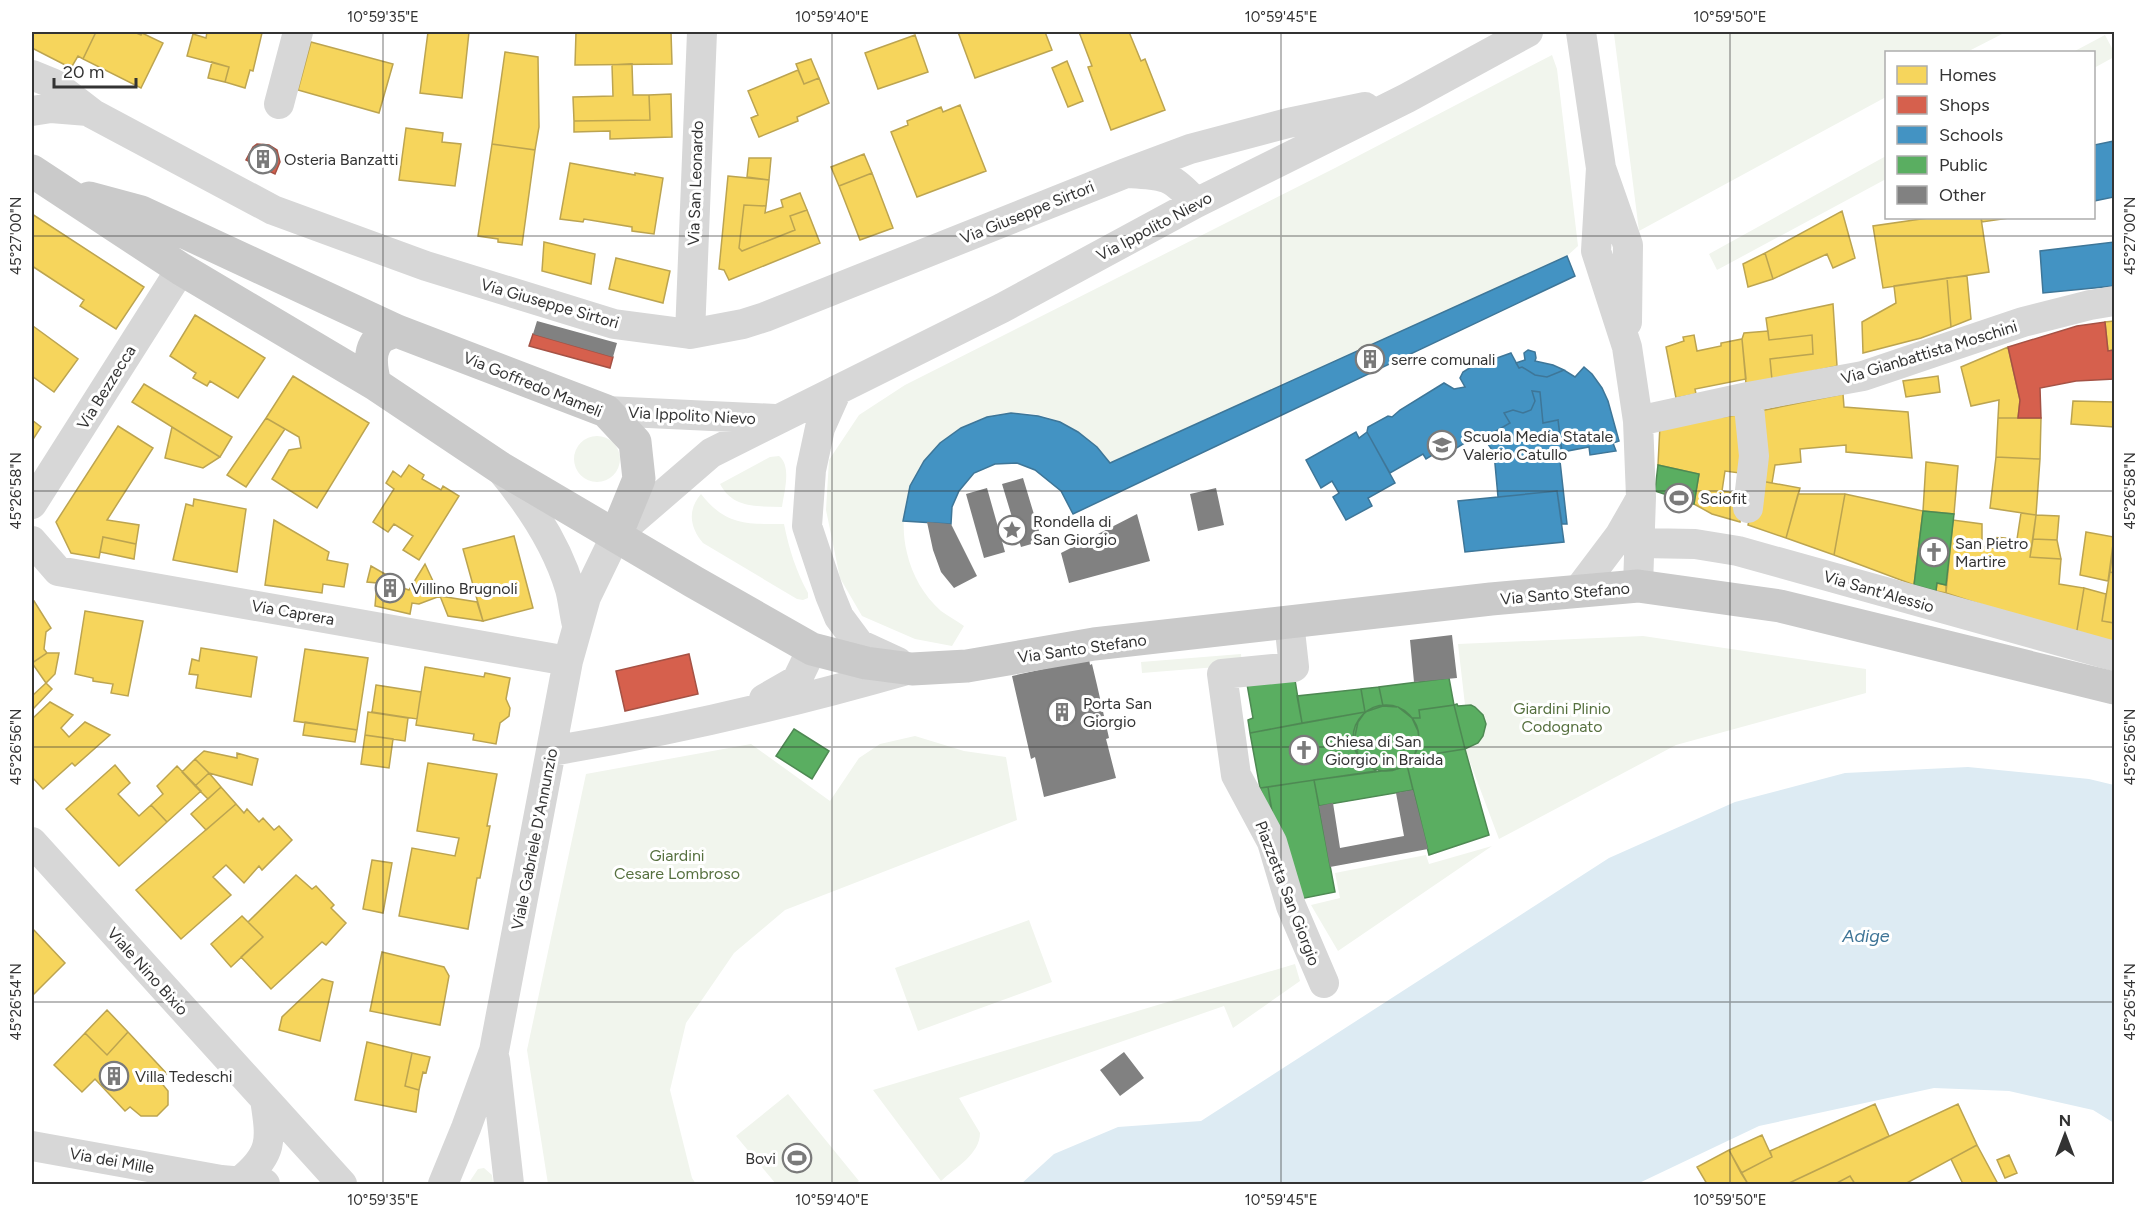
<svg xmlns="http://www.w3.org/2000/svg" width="2146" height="1216" viewBox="0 0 2146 1216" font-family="Figtree,sans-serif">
	<rect width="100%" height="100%" fill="#fff"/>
	<path fill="#f1f5ed" d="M1619,32H2006L1967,52H1886V97L1639,231L1614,34Z
		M2105,35L2114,52V57L2094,68V52H2073Z
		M1552,55L1557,69L1578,246L1567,256L1110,463C1096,447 1082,432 1062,423C977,384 885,464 907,553C912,575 924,596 941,611C948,616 957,621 964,626L952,646L915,639L862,616L840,578L826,510L829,460L859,415L905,385L1335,168Z
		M1886,156V179L1717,270L1709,254Z
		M574 459a23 23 0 1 1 46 0a23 23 0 1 1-46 0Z
		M779,456C792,466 784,492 782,507C758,506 733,509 720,484L770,457Z
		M701,494C726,526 747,524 784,524C789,549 796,571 808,593V598L803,600L797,599L703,543C690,528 687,510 701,494Z
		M1643,636L1866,669V693L1676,745L1499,839L1465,749C1490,741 1494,707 1465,705L1458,644Z
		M1241,654L1242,665L1142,673L1141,662Z
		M915,736L964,751L1006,757L1017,820L785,910L734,953L686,1023L670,1090L692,1178L696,1184H548L527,1050L586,774L751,744L830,801L859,758L880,744Z
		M1492,846L1338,951L1311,905L1340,898L1335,873L1426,855L1429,864Z
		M1029,920L1052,982L918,1031L895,968Z
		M1295,964L1300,981L1233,1028L1224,1006L959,1098L980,1133C980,1154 956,1167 941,1181L873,1090Z
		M788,1094L859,1181L854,1184H776L736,1136Z
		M484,1168L492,1175L493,1184H468L478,1169Z"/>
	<path fill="#ddebf3" d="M1968,767L2089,779L2114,785V1123L2093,1110L2009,1091L1934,1088L1759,1126L1637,1184H1021L1054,1154L1118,1127L1201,1121L1609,858L1735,802L1845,773Z"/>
	<path fill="#f6d55c" stroke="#bca450" stroke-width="1.5" d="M32,32H96L83,59L78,56L71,68L32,48Z
		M96,32H134L141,35L142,33L163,43L141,88L83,59Z
		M207,32H255L262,33L253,71L250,70L245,88L225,82L229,67L187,56L193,34L206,38Z
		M428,32H469L462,98L420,93Z
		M576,32H671L672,64L575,65Z
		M958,32H1045L1052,50L975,78Z
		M1079,32H1129L1141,61L1145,59L1165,110L1111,130L1088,67L1092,66Z
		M915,35L928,72L878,89L865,53Z
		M311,42L393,64L379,113L298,90Z
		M505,52L538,57L539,127L535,150L492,144Z
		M811,59L819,78L804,84L796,64Z
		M1067,61L1083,101L1068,107L1052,68Z
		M212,62L229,67L225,82L208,78Z
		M632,64L633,95H649L650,120L574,121L573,97L613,96L612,65Z
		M798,70L804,84L819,78L829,103L797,117L798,121L759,137L751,118L758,115L748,91Z
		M671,94L672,137L610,139V131L574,132V121L650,120L649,95Z
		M960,105L986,171L917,197L891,132L908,125L907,121L941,107L943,112Z
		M406,128L443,133L442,142L461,144L455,186L399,180Z
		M492,144L535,150L522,245L498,242V239L478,236Z
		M864,154L872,173L839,186L831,167Z
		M749,158H771L769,180L747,177Z
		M570,163L635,175V173L663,178L654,234L632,231V227L584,219L583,222L560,219Z
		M872,173L893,228L860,240L839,186Z
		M728,176L769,180L766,206L744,205L739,248L742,251L795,230L790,216L807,210L820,243L729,280L724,270L719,269Z
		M800,193L807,210L790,216L795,230L742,251L739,248L744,205L766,206L765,213L783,207L781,200Z
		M1842,211L1855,258L1833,268L1827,254L1773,279L1765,253Z
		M32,214L144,287L116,329L80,306L84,300L32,266Z
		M1928,218H1981L1989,272L1883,288L1873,226Z
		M1981,218H2009L1982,222Z
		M544,242L595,254L591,284L542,271Z
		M1765,253L1773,279L1748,287L1743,264Z
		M616,258L670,271L663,303L609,289Z
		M1967,276L1971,319L1951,327L1947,278Z
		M1947,278L1951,327L1921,338L1863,353L1862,322L1896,303L1894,286Z
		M1833,304L1837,366L1772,380L1770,359L1813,354L1812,335L1769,340L1766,318Z
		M195,315L265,358L238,398L210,381L207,386L193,378L196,373L170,356Z
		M2114,321V350L2108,351L2105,322Z
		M33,326L78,359L54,392L32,376V328Z
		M1768,331L1769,340L1812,335L1813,354L1770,359L1772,380L1746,384L1742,339L1744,333Z
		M1694,335L1697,351L1721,346V343L1742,339L1746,379L1695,389L1696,394L1676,398L1666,347L1684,341L1683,337Z
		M2008,347L2020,400L2018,418H1998L1999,400L1971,406L1961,367Z
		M293,376L369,423L317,508L272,479L289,450L301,448L299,437L266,418Z
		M1938,376L1940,392L1906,397L1903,381Z
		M144,384L232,437L220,457L132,402Z
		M1843,394L1844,407L1908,412L1912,458L1846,452V445L1800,449L1801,462L1775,465L1772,483L1755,480V412Z
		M2073,401L2114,402V427L2071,424Z
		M1745,414L1747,474L1725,471L1722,491L1744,494L1740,522L1712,514L1694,504L1699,474L1658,465L1660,425Z
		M266,418L285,429L246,487L227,475Z
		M1998,418H2041L2040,459L1996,457Z
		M32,420L41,427L32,441Z
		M118,426L153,448L107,520L139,525L136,544L103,537L99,558L71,553L56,522Z
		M172,427L220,457L203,468L165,458Z
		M1996,457L2040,459L2036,515L1990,508Z
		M1926,462L1958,466L1954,514L1923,511Z
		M409,465L424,475L422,479L441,490L443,486L459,496L419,560L403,550L413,536L394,524L388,532L373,522L394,489L386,483L393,471L401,477Z
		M1755,480L1800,488L1786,538L1748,525L1755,495Z
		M1798,494H1845L1834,555L1786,538Z
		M1845,494L1923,511L1914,585L1834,555Z
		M194,499L246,509L237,572L173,560L186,504L193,506Z
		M2021,513L2036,515L2030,557L2061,559L2059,584L2084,588L2076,636L1946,593L1953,520L1982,524V546L1993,548L1994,537L2017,539Z
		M2036,515L2059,516L2057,540L2033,539Z
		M274,520L329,552L327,560L348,564L344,587L323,584L322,593L265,585Z
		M2086,532L2114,537L2108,581L2080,575Z
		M514,536L533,608L483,621L463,549Z
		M103,537L136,544L134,559L100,552Z
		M2033,539L2057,540L2061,559L2030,557Z
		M2114,543V573L2110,572Z
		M425,564L440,596L419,604L412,603L410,614L375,606L377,583L367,582L371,566L399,582L397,586L409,590Z
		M2110,572L2114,573V623L2102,621Z
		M1937,583L1946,585V593L1936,591Z
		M2084,588L2106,594L2102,621L2114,623V645L2076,636Z
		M440,596L477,602L483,621L448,616Z
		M34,601L51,628L46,632L44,649L47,653L32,663V602Z
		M85,611L143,621L128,696L111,693L113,684L93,681V678L75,674Z
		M201,648L257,657L251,697L196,688L198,675L189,674L192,659L199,661Z
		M305,649L368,658L357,730L294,721Z
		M47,653H59L55,674L46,683L32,663Z
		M425,667L484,677L485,673L510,678L506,699L510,708L509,716L500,723L496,744L473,740L474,734L416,725Z
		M46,683L52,689L32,710V696Z
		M376,685L421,692L417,719L372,712Z
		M50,702L73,715L61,728L69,737L85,722L110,735L75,766L72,763L43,789L32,777V719Z
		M368,712L408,718L405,741L365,735Z
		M305,722L357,730L355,742L303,735Z
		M365,735L393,739L389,768L361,764Z
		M204,751L237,758V753L258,759L252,785L209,773L195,759Z
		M195,759L209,773L195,786L182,772Z
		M428,763L497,774L487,826H490L480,878H477L468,929L399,916L412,848L455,856L459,838L417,831Z
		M115,765L130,783L118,794L139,816L151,805L167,822L119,866L66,809Z
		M177,766L201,791L167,822L151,805L163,794L157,786Z
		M209,773L221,787L208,799L195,786Z
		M221,787L236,804L206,830L191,814Z
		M236,804L244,813L247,809L259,822L263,818L274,830L279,826L292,840L262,870L259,866L244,883L226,865L213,877L231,895L181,939L136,890Z
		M372,860L392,863L383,913L363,909Z
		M296,875L312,889L316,886L334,905L331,908L346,923L326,945L322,942L271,989L241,957L263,937L248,922Z
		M242,916L263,937L231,967L211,944Z
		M32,928L65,963L32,996Z
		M382,952L444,967L449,976L440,1025L370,1011Z
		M322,979L333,982L320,1041L279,1030L282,1017Z
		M107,1010L128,1032L107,1055L85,1033Z
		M128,1032L167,1074L159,1080L168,1091V1105L157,1116H141L130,1107L125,1111L95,1079L82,1092L54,1065L85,1033L107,1055Z
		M367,1042L412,1053L405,1086L419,1090L416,1112L355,1100Z
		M412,1053L430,1057L426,1073L423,1072L419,1090L405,1086Z
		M1875,1104L1889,1136L1787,1184H1748L1741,1173L1772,1157L1770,1151Z
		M1958,1104L1977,1145L1905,1184H1855L1850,1176L1835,1184H1787Z
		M1762,1135L1772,1157L1741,1173L1729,1150Z
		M1977,1145L1998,1184H1963L1951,1159Z
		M1729,1150L1748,1184H1707L1697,1167Z
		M2009,1155L2017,1173L2005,1178L1997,1160Z
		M1850,1176L1855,1184H1835Z"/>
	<path fill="#d6604d" stroke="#a55245" stroke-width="1.5" d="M257,144L269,145L277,150L280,162L275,174L246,160L253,147Z
		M2105,322L2108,351L2114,350V379L2076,381L2040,388L2041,418H2018L2020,400L2008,347L2077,326Z
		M533,334L613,357L610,368L529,346Z
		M689,654L698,694L625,711L616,671Z"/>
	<path fill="#4393c3" stroke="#3e7698" stroke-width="1.5" d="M2114,141V197L2094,201V145Z
		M2114,242V286L2043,293L2040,251Z
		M1567,256L1575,276L1073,514L1061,491L1035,470L1017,463L995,464L974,473L959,491L952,507L951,524L903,521L910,486L924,461L940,443L961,428L987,417L1011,413L1038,416L1060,422L1078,432L1097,447L1110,463Z
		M1528,350L1535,352L1536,358L1535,361L1553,365L1564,370L1547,377L1535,375L1522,367L1519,368L1516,363L1525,360L1524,353Z
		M1511,353L1519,368L1522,367L1535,375L1547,377L1564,370L1575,377L1584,367L1592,374L1602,388L1608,401L1619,441L1613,443L1616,451L1590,455L1589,447L1562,452L1558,420L1543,423L1540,392L1532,391L1535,401L1531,410L1523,413L1513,410L1504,413L1510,423L1484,438L1481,433L1455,449L1452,443L1426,459L1423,454L1390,473L1367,432L1368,427L1388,416L1392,417L1400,410L1444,383L1454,389L1465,387L1460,378L1463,372L1487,357L1497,358Z
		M1532,391L1540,392L1543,423L1558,420L1563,461H1560L1567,524H1562L1557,491L1498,497L1494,453L1484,438L1510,423L1504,413L1513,410L1523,413L1531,410L1535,401Z
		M1356,432L1359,438L1367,432L1395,483L1368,498L1372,506L1346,520L1333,497L1339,493L1332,481L1321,488L1306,460Z
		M1557,491L1564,542L1465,552L1458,501Z"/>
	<path fill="#5aae61" stroke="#4e8953" stroke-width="1.5" d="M1658,465L1699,474L1694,504L1655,491Z
		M1923,511L1954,514L1946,585L1937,583L1936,591L1914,585Z
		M1294,674L1302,723L1250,733L1248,720L1253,718L1247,684Z
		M1449,678L1454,705L1419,710L1420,718H1412L1398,707L1383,706L1379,687Z
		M1379,687L1383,706L1365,712L1361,689Z
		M1361,689L1365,712L1302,723L1297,696Z
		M1457,704L1458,706L1471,705L1475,707L1483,715L1486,724L1483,736L1478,743L1465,749L1454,705Z
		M1454,705L1465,749L1414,757L1419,739L1418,731L1412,718H1420L1419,710Z
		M1353 738a33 33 0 1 1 66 0a33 33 0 1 1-66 0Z
		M1365,712L1358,722L1354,741L1359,758L1376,771L1260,788L1250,733Z
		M794,729L829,751L812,779L776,756Z
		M1465,749L1489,835L1429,855L1407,765L1414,757Z
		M1407,765L1413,790L1319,806L1314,780L1397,769Z
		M1314,780L1335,892L1295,900L1277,847L1268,787Z
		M1268,787L1274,823L1260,788Z"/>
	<path fill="#818181" d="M537,321L617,343L613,357L533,334Z
		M1023,478L1042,541L1021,547L1002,484Z
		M987,488L1005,552L984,558L966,494Z
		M1216,488L1224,525L1198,531L1190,494Z
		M1137,514L1150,561L1069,583L1061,553Z
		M927,522L951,524L977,576L954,588L941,572L933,550Z
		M1452,635L1457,678L1414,682L1410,640Z
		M1089,659L1090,665L1092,664L1097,685L1109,738L1106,739L1116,778L1044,797L1035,757L1031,759L1012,676Z
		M1413,790L1428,849L1330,867L1319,806L1333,803L1340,848L1404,836L1396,793Z
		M1124,1052L1144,1078L1120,1096L1100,1070Z"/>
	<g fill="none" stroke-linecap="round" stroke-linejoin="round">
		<path stroke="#d7d7d7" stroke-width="30" d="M1581,32L1601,168L1628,245L1627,322
			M32,75L54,84L93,114L273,210L426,266L614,324L690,334L743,324L765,317L1126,173L1190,149L1288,123L1365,107
			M279,104L298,32
			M32,111L51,108L88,111
			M1601,168L1596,251L1627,347L1638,421L1641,497L1638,586
			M1129,173C1166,176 1170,174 1196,203
			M690,334L702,32
			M837,390L820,428L811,470L807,526L830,595L839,617L859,644L898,662
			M606,411L775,419
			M1638,421L1748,397L1863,376L2023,322L2090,305L2114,301
			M502,471C531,506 557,545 570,589C573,600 574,613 577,625
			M32,504L181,269
			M1748,508L1754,456L1748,397
			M32,541L58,571L568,661
			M1641,543L1695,544L1738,551L2114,656
			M1577,592L1620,535L1640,500
			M1289,622L1294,667L1222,674L1236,775L1272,842L1291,906L1324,983
			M764,699L797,680L812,649
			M551,751C672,731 792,703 910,669
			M32,842L342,1184
			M495,1060L509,1184
			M32,1146L221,1180L265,1184
			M240,1181C274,1154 271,1139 265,1099
			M443,1184L466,1128L494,1051L568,661L586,597L616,535L711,453L1002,308L1196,203L1407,98L1528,32"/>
		<path stroke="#cacaca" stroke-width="33" d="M32,171L181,269L375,384L499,467L694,582L812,649L866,663L912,669L967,666L1094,644L1491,599L1638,586L1780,606L2114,688
			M89,198L141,212L397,331L606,411L635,442L639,479L616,535
			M375,384C371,368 367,347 383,336C387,334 393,332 397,331"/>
	</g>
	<path fill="none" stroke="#333" stroke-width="1.5" stroke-opacity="0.45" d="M383,32V1184M832,32V1184M1281,32V1184M1730,32V1184M32,236H2114M32,491H2114M32,747H2114M32,1002H2114"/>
	<defs>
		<g id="building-ring" transform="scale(1.5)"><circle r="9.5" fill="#fff" stroke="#7a7a7a" stroke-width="1.5"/><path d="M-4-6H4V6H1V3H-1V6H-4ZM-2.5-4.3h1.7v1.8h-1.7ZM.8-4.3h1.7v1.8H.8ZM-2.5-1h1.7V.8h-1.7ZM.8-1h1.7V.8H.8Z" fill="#7a7a7a"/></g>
		<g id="school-ring" transform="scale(1.5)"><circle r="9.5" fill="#fff" stroke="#7a7a7a" stroke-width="1.5"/><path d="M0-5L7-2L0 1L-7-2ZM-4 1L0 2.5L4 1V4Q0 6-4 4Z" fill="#7a7a7a"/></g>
		<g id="stadium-ring" transform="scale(1.5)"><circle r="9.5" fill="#fff" stroke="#7a7a7a" stroke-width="1.5"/><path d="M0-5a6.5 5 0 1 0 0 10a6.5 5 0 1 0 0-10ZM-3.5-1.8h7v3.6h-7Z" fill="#7a7a7a"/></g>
		<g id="sight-ring" transform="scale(1.5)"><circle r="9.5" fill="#fff" stroke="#7a7a7a" stroke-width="1.5"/><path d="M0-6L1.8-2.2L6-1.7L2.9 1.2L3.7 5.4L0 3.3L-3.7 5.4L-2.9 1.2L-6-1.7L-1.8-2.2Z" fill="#7a7a7a"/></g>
		<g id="church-ring" transform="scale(1.5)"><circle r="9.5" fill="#fff" stroke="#7a7a7a" stroke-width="1.5"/><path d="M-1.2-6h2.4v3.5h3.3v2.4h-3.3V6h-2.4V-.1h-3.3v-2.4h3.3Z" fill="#7a7a7a"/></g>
	</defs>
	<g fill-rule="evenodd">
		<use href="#building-ring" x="263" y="159"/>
		<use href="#building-ring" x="1370" y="359"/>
		<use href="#school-ring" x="1442" y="445"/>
		<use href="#stadium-ring" x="1679" y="498"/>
		<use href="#sight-ring" x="1012" y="530"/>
		<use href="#church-ring" x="1934" y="552"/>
		<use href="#building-ring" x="390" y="588"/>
		<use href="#building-ring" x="1062" y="712"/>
		<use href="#church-ring" x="1304" y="750"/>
		<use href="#building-ring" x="114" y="1076"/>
		<use href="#stadium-ring" x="797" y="1158"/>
	</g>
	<g text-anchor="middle" stroke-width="6" stroke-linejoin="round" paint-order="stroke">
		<g font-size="16" fill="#333" stroke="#fff" text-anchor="start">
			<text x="284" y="165">Osteria Banzatti</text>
			<text x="1391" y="365">serre comunali</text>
			<text x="1463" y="442">Scuola Media Statale<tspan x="1463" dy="18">Valerio Catullo</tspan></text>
			<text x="1700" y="504">Sciofit</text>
			<text x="1033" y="527">Rondella di<tspan x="1033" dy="18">San Giorgio</tspan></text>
			<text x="1955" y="549">San Pietro<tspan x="1955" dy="18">Martire</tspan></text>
			<text x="411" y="594">Villino Brugnoli</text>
			<text x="1083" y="709">Porta San<tspan x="1083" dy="18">Giorgio</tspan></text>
			<text x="1325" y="747">Chiesa di San<tspan x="1325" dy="18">Giorgio in Braida</tspan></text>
			<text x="135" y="1082">Villa Tedeschi</text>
			<text x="776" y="1164" text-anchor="end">Bovi</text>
		</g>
		<g font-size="16" fill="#333" stroke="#fff">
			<text transform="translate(695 183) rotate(-88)" y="6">Via San Leonardo</text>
			<text transform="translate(1027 212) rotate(-22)" y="6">Via Giuseppe Sirtori</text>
			<text transform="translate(1154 226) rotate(-28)" y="6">Via Ippolito Nievo</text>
			<text transform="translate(550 303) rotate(16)" y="6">Via Giuseppe Sirtori</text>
			<text transform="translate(1929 352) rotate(-17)" y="6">Via Gianbattista Moschini</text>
			<text transform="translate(533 384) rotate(22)" y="6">Via Goffredo Mameli</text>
			<text transform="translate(106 387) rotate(-58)" y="6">Via Bezzecca</text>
			<text transform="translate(692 415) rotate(3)" y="6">Via Ippolito Nievo</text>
			<text transform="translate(1879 591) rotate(16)" y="6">Via Sant'Alessio</text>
			<text transform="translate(1565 593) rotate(-5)" y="6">Via Santo Stefano</text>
			<text transform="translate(293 612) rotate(10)" y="6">Via Caprera</text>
			<text transform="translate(1082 648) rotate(-8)" y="6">Via Santo Stefano</text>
			<text transform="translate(534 839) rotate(-79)" y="6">Viale Gabriele D'Annunzio</text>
			<text transform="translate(1288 893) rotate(69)" y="6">Piazzetta San Giorgio</text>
			<text transform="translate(148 971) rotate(48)" y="6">Viale Nino Bixio</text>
			<text transform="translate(112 1160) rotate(10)" y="6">Via dei Mille</text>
		</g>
		<g font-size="16" fill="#56703f" stroke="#fff">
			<text x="1562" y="714">Giardini Plinio<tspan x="1562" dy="18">Codognato</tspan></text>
			<text x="677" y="861">Giardini<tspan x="677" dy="18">Cesare Lombroso</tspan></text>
		</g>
		<g font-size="18" font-style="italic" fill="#3f7597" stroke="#fff">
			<text x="1866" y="942">Adige</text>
		</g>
	</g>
	<rect width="2146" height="1216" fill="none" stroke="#ffffff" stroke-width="66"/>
	<rect x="1885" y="51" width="210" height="168" fill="#ffffff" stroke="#adadad" stroke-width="1.5"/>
	<rect x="1897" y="66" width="30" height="18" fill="#f6d55c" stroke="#adadad" stroke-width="1.5"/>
	<text x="1939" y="81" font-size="18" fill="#333333">Homes</text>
	<rect x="1897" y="96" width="30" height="18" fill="#d6604d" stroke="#adadad" stroke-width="1.5"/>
	<text x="1939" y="111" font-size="18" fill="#333333">Shops</text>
	<rect x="1897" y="126" width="30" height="18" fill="#4393c3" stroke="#adadad" stroke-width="1.5"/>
	<text x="1939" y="141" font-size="18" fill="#333333">Schools</text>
	<rect x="1897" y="156" width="30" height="18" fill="#5aae61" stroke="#adadad" stroke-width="1.5"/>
	<text x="1939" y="171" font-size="18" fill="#333333">Public</text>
	<rect x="1897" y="186" width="30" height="18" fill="#818181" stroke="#adadad" stroke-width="1.5"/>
	<text x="1939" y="201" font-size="18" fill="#333333">Other</text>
	<g transform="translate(2065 1135)" stroke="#ffffff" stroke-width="4.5" paint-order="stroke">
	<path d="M0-4.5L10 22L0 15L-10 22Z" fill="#333333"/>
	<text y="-9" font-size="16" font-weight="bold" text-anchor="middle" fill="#333333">N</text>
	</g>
	<path d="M54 78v9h82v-9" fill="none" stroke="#333333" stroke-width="3"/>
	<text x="63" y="78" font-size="18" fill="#333333" stroke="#ffffff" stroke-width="4.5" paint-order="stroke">20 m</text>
	<rect x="33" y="33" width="2080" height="1150" fill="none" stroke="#333" stroke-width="2"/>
	<g font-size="15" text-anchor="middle" fill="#333">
		<text x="383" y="22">10°59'35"E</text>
		<text x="832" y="22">10°59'40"E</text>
		<text x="1281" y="22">10°59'45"E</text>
		<text x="1730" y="22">10°59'50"E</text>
		<text transform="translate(16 236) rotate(-90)" y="5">45°27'00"N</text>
		<text transform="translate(2130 236) rotate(-90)" y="5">45°27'00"N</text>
		<text transform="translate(16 491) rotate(-90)" y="5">45°26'58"N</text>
		<text transform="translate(2130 491) rotate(-90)" y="5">45°26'58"N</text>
		<text transform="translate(16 747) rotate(-90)" y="5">45°26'56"N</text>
		<text transform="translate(2130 747) rotate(-90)" y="5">45°26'56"N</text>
		<text transform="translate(16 1002) rotate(-90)" y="5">45°26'54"N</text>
		<text transform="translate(2130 1002) rotate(-90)" y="5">45°26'54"N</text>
		<text x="383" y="1205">10°59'35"E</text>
		<text x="832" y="1205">10°59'40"E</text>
		<text x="1281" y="1205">10°59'45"E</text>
		<text x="1730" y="1205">10°59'50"E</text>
	</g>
</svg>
